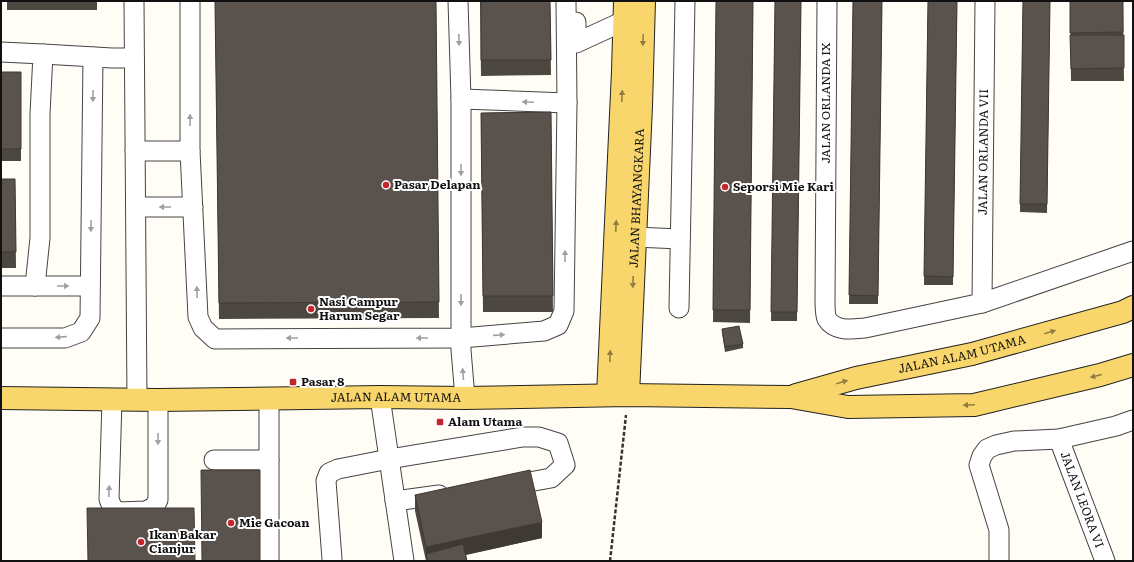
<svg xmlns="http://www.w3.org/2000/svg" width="1134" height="562" viewBox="0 0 1134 562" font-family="Literata,serif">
	<rect width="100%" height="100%" fill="#fffdf5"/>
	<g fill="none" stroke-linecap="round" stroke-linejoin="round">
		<g stroke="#444" stroke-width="21">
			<g id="minor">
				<path d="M134,1L137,400"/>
				<path d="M190,1V151L198,317L203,328L215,339L461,338L544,331L558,325L564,311L567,103L566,1"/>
				<path d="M458,1L461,99V350L465,398"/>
				<path d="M827,1L825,300C825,306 825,315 827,319C835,332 853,329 865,328L982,303L1133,251"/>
				<path d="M576,22V43L624,21"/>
				<path d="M1,52L43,54L40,114V238L35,286"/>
				<path d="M43,54L112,58H134"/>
				<path d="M461,99L567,103"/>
				<path d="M135,151H190"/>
				<path d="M136,207H193"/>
				<path d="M635,237L680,239"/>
				<path d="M1,286H90"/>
				<path id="s1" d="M982,303L985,1"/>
				<path d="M679,308L685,1"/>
				<path d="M1,338H65L81,332L90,318L93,57"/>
				<path d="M380,397L404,561"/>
				<path d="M112,400L109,499L112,507L118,512L146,511L154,507L158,500V400"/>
				<path id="s2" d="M1059,439L1105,561"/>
				<path d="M214,460H269"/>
				<path d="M395,501L439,495"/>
				<path d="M332,559L326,481L329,473L338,469L389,459L523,437H539L558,443L565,465L551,478L507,486"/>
				<path d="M269,561V399"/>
				<path d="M999,561V530L979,465L982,456L987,449L996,445L1014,441L1059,439L1116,426L1133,420"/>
			</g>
		</g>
		<g stroke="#222" stroke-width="24">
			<g id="major">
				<path d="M608,395L623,71L625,1"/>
				<path id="s3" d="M628,395L641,106L644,1"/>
				<path id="s4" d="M796,395L856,378L972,354L1123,312L1133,307"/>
				<path id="s5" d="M1,398L158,400L380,397L465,398L628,395L791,397L848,407L974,405L1100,375L1133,365"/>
			</g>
		</g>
		<path stroke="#333" stroke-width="2.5" stroke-dasharray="4 2" stroke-linecap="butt" d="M610,561L626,415"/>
		<use href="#minor" stroke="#fff" stroke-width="19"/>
		<use href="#major" stroke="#f9d66b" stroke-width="22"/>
	</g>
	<path fill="#4d4742" d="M7,1H97V10H7Z
		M215,1H436L439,318L219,319Z
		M480,1H550L551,75L481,76Z
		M716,1H753L750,323L713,322Z
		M775,1H801L797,321H771Z
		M853,1H882L878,304H849Z
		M928,1H957L953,285H924Z
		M1023,1H1050L1047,213L1020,212Z
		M1070,1H1123L1124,81H1071Z
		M1,72H21V161H1Z
		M551,112L553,312H483L481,113Z
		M1,179H15L16,268H1Z
		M722,329L743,344V348L725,352L722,333Z
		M415,495L542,538L466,555L467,561H426L415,511Z"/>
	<path fill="#3f3936" d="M542,522V538L437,561L426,554V561V547Z"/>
	<path fill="#5a524d" stroke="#3f3936" d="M215,1H436L439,302L219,303Z
		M481,1H550L551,60H481Z
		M716,1H753L750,310H713Z
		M775,1H801L797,312H771Z
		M853,1H882L878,296L849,295Z
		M928,1H957L953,277L924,276Z
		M1023,1H1050L1047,204H1020Z
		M1070,1H1123V32L1070,33Z
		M1070,35H1124V68L1071,69Z
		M1,72H21V149H1Z
		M551,112L553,296H483L481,113Z
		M1,179H15L16,252H1Z
		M739,326L743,344L725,347L722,329Z
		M201,470H260V561H202Z
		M530,470L542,522L426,547L415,495Z
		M87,508H194L195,561H88Z
		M463,544L467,561H428L426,554Z"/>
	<defs><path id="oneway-solid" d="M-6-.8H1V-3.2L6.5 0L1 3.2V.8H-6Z"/></defs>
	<g fill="#a0a0a0">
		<use href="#oneway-solid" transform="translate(459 40) rotate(88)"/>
		<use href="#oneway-solid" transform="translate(93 96) rotate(91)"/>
		<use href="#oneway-solid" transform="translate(528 102) rotate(-178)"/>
		<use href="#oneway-solid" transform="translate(190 120) rotate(-90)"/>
		<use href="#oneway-solid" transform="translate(461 170) rotate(90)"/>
		<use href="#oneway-solid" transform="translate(165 207) rotate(180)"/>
		<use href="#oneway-solid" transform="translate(91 226) rotate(91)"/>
		<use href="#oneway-solid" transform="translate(565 256) rotate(-89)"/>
		<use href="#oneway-solid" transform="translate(63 286)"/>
		<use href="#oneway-solid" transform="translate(197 292) rotate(-92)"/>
		<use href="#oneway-solid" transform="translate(461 300) rotate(90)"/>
		<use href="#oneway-solid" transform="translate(499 335) rotate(-4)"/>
		<use href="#oneway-solid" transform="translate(61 337) rotate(175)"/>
		<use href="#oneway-solid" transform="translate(292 338) rotate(180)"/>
		<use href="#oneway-solid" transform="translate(422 338) rotate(180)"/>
		<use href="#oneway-solid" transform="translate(463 374) rotate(-95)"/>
		<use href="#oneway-solid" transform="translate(158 439) rotate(90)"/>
		<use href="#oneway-solid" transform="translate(109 491) rotate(-88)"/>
	</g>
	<g fill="#917d42">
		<use href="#oneway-solid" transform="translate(643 40) rotate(92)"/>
		<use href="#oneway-solid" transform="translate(622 96) rotate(-88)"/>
		<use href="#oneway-solid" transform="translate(616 226) rotate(-87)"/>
		<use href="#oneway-solid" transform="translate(633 282) rotate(92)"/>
		<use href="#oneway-solid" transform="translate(1050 332) rotate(-16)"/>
		<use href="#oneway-solid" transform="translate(610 356) rotate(-88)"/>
		<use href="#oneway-solid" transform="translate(1096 376) rotate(166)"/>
		<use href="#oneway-solid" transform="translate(842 382) rotate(-16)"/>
		<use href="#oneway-solid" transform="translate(969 405) rotate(178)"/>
	</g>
	<g fill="#c4262e" stroke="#fff" stroke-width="1.5">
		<circle cx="386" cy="185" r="4"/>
		<circle cx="725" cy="187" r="4"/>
		<circle cx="311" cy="309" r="4"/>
		<rect x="289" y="378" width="8" height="8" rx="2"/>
		<rect x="436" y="418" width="8" height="8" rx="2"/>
		<circle cx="231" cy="523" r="4"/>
		<circle cx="141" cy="542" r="4"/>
	</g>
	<g text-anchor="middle" stroke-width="4" stroke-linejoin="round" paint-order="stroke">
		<g font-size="12" fill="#111" stroke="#fff">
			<text transform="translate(826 103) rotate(-90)" y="4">JALAN ORLANDA IX</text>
			<text dy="4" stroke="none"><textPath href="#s1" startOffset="151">JALAN ORLANDA VII</textPath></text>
			<text dy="4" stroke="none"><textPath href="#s3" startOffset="197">JALAN BHAYANGKARA</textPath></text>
			<text dy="4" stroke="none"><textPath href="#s4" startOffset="171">JALAN ALAM UTAMA</textPath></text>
			<text dy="4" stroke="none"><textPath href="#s5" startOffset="395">JALAN ALAM UTAMA</textPath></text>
			<text dy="4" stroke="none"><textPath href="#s2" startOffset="65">JALAN LEORA VI</textPath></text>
		</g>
		<g font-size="12" font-weight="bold" fill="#111" stroke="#fff" text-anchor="start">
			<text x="394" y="189">Pasar Delapan</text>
			<text x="733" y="191">Seporsi Mie Kari</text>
			<text x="319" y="306">Nasi Campur<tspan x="319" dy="14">Harum Segar</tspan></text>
			<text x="301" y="386">Pasar 8</text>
			<text x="448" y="426">Alam Utama</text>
			<text x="239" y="527">Mie Gacoan</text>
			<text x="149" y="539">Ikan Bakar<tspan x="149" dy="14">Cianjur</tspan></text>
		</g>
	</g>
	<rect width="1134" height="562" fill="none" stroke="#111111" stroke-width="4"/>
</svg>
